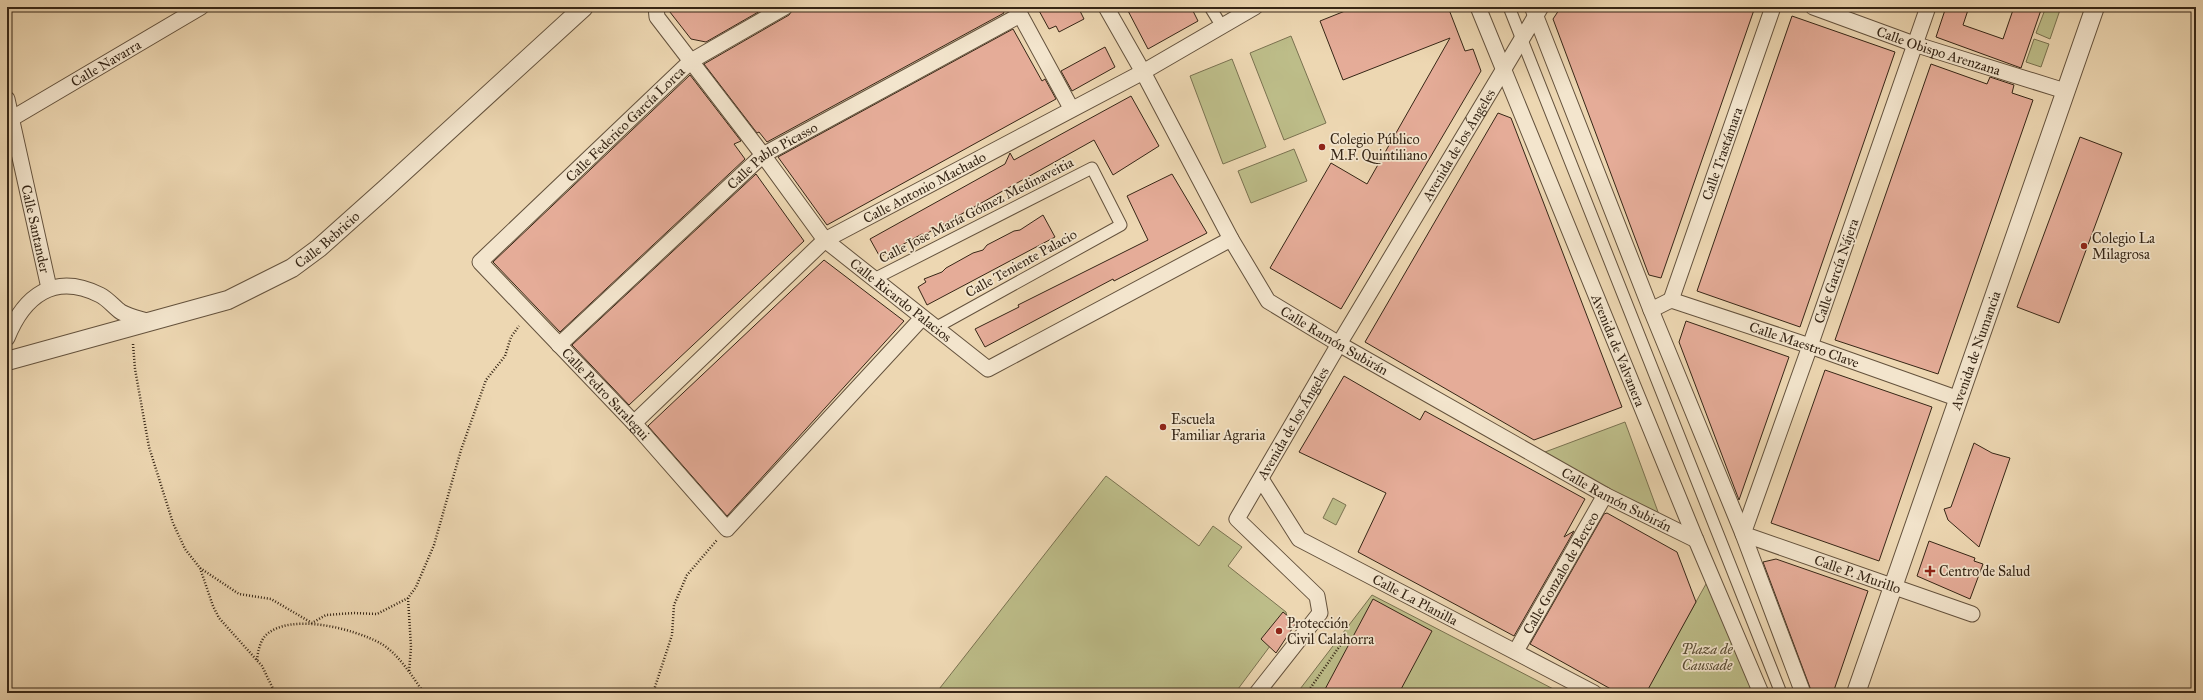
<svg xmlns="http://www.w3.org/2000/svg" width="2203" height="700" viewBox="0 0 2203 700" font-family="'IM FELL Great Primer',serif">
	<rect width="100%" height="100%" fill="#edd7b2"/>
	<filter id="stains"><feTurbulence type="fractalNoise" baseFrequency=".005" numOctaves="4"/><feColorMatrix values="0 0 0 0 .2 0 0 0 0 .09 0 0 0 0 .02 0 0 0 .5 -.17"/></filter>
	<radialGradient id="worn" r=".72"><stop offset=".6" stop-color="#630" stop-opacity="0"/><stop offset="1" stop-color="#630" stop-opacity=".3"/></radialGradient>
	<path fill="#bdbd89" stroke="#7a7250" d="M2046,7H2061L2050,39L2036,33Z
		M1291,36L1326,123L1284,140L1250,53Z
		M2034,39L2049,44L2041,67L2026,62Z
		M1232,59L1266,147L1223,164L1190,76Z
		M1294,149L1307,181L1251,203L1238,171Z
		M1625,422L1661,520L1545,452Z
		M1106,476L1199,546L1213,526L1242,547L1228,566L1286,612L1288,622L1235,693H936Z
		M1333,498L1346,505L1336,525L1323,518Z
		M1711,575L1761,693H1645Z
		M1372,595L1561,693H1297Z"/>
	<path fill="#e5ac98" stroke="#362616" d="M666,7H767L706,42L691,39Z
		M794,7H1001L1004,13L767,142L759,132L757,133L704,64L789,15Z
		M1037,7H1078L1084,19L1059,32L1056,26L1049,29Z
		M1126,7H1191L1198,21L1148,49Z
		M1355,7H1448L1465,51L1473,49L1481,71L1341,309L1270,268L1331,163L1367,184L1450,38L1343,80L1320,21Z
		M1561,7H1755L1661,278L1649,275L1647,270L1553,19Z
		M1946,7H1969L1963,25L2003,39L2014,7H2042L2021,68L1936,37Z
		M1792,16L1895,52L1800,327L1697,291Z
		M1013,29L1042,81L1045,79L1056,99L827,225L778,157Z
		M1105,47L1115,67L1072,91L1061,71Z
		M1931,64L1987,84L1990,77L2014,85L2012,93L2033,100L1938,374L1835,340Z
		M690,75L741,141L734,144L745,159L560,332L493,262Z
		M1131,96L1159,146L1113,175L1094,140L924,235L922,234L880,257L870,239L1005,164L1010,153L1014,160Z
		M1498,113L1511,118L1622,407L1534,440L1365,342Z
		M2080,137L2122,153L2059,323L2017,307Z
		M756,174L804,241L629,405L572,345Z
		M1172,174L1207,233L1114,281L1113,279L985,347L975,329L1019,307L1018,305L1148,240L1127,196Z
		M1043,215L1055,237L927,305L918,287L926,282L924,279L942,272L946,268L973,253L983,250L987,245L1014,231L1020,230Z
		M824,260L904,321L727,516L648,426Z
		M1686,321L1789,357L1739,500L1679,342Z
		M1825,370L1932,407L1879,561L1771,523Z
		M1344,376L1420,420L1425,411L1585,499L1564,537L1574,531L1514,636L1358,552L1386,493L1299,452Z
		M1974,443L1992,453L2010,458L1979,547L1948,520L1944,509L1951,507Z
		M1607,513L1677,552L1696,602L1646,693H1618L1530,644L1604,514Z
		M1929,541L1975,558L1974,561L1983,564L1970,599L1917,576Z
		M1776,559L1868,591L1833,693H1812L1763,562Z
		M1373,599L1432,631L1399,693H1323Z
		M1283,612L1296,623L1276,653L1261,639Z"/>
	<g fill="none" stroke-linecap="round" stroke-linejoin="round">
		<g stroke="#64523d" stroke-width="13">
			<path id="pedestrian" d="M1210,7L1221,25
				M1509,7L1781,693
				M874,279L1092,168L1121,225L935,328"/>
		</g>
		<g stroke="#64523d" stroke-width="17">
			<g id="minor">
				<path id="s1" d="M656,7L657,17L763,155L825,240L988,369L1231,239"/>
				<path id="s2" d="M785,7L691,61L480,262L634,423L727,529L922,318"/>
				<path d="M1016,7L1071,108"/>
				<path id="s3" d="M1106,7L1143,72L1231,239L1268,301L1339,344L1605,495L1696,540"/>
				<path id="s4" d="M1478,7L1696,540L1761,693"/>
				<path id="s5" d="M1813,7L1914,44L2065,91"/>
				<path id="s6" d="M1928,7L1810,346L1743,534L1972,614"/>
				<path d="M1533,9L1651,310L1743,534L1803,693"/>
				<path id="s7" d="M7,99L49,288"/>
				<path id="s8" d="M11,119L201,7"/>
				<path id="s9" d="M1671,300L1773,7"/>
				<path id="s10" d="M1651,310L1671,300L1810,346L1959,399"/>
				<path d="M7,338C24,296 54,272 100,295C108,299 114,307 121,312C130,317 141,319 150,322"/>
				<path id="s11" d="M559,345L763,155L1020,15"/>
				<path id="s12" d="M634,423L825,240L1143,72L1255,7"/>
				<path id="s13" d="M1261,479L1299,539L1594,693"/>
				<path id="s14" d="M1516,651L1605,495"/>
				<path id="s15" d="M1257,693L1320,613L1317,596L1237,519L1339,344L1541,7"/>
			</g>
		</g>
		<g stroke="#64523d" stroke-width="20">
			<g id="tertiary">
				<path id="s16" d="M7,361L228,300L292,268L319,248L385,189L584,7"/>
				<path id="s17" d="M1856,693L2095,7"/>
			</g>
		</g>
		<path stroke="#362616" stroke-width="2.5" stroke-dasharray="1 2" stroke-linecap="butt" d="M133,344L135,369L149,447L173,523L185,549L200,568L213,606L219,618L262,666L275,693
			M200,568L239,594L271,599L312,623L326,615L354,613L377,614L408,598L416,587L434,545L461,450L486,380L505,356L511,337L519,326
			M408,598L411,647L409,672
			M257,660C258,651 260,641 266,635C291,612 354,629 380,643C398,653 412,676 424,693
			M653,693L672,635L674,605L687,575L717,540
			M1307,693L1346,637"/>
		<use href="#pedestrian" stroke="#f3e5cd" stroke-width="11"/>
		<use href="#minor" stroke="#f3e5cd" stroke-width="15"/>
		<use href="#tertiary" stroke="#f3e5cd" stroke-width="18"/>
	</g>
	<g fill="#8f2418" stroke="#f3e5cd" stroke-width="1.5">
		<circle cx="1322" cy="147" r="4"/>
		<circle cx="2084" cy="246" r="4"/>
		<circle cx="1163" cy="427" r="4"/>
		<path d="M1928 565h4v4h4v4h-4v4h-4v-4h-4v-4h4z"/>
		<circle cx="1279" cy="631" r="4"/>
	</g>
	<g text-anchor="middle" stroke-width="3.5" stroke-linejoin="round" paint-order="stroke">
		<g font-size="14" fill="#362616" stroke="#f3e5cd">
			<text dy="5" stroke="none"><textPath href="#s5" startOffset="133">Calle Obispo Arenzana</textPath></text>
			<text dy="5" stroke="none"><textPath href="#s8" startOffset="110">Calle Navarra</textPath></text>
			<text transform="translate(625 124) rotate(-44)" y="5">Calle Federico García Lorca</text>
			<text dy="5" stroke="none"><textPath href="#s15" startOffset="665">Avenida de los Ángeles</textPath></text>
			<text dy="5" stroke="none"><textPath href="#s9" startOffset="155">Calle Trastámara</textPath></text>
			<text dy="5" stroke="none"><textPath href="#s11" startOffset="286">Calle Pablo Picasso</textPath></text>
			<text dy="5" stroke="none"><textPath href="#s12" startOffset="377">Calle Antonio Machado</textPath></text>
			<text transform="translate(976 210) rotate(-27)" y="5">Calle Jose María Gómez Medinaveitia</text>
			<text dy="5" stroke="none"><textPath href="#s7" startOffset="133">Calle Santander</textPath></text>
			<text dy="5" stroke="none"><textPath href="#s16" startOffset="346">Calle Bebricio</textPath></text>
			<text transform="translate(1021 263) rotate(-29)" y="5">Calle Teniente Palacio</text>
			<text transform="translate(1836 271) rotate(-71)" y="5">Calle García Nájera</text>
			<text dy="5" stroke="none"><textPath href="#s1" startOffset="386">Calle Ricardo Palacios</textPath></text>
			<text dy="5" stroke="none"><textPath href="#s3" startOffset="413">Calle Ramón Subirán</textPath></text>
			<text dy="5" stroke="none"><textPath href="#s10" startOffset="163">Calle Maestro Clave</textPath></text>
			<text dy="5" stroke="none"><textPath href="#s17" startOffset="363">Avenida de Numancia</textPath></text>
			<text dy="5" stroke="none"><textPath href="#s4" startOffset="371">Avenida de Valvanera</textPath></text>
			<text dy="5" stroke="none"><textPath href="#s2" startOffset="582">Calle Pedro Saralegui</textPath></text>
			<text dy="5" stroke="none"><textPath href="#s15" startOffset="341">Avenida de los Ángeles</textPath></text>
			<text dy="5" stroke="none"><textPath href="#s3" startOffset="737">Calle Ramón Subirán</textPath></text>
			<text dy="5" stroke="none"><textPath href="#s14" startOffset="90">Calle Gonzalo de Berceo</textPath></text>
			<text dy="5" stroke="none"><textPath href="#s6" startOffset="680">Calle P. Murillo</textPath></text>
			<text dy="5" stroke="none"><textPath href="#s13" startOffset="202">Calle La Planilla</textPath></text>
		</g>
		<g font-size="14" fill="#362616" stroke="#f3e5cd" text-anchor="start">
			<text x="1330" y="144">Colegio Público<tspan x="1330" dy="16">M.F. Quintiliano</tspan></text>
			<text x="2092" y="243">Colegio La<tspan x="2092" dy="16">Milagrosa</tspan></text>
			<text x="1171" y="424">Escuela<tspan x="1171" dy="16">Familiar Agraria</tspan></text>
			<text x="1939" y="576">Centro de Salud</text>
			<text x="1287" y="628">Protección<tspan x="1287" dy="16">Civil Calahorra</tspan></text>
		</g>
		<g font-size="14" font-style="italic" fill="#584c33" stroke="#f3e5cd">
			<text x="1707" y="654">Plaza de<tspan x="1707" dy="16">Caussade</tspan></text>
		</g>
	</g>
	<rect width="2203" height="700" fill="none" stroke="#edd7b2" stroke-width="24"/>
	<rect x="8" y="8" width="2187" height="684" fill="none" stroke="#362616" stroke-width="2"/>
	<rect x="12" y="12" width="2179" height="676" fill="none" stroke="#362616"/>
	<rect width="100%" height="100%" filter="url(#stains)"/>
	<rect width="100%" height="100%" fill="url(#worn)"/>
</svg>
